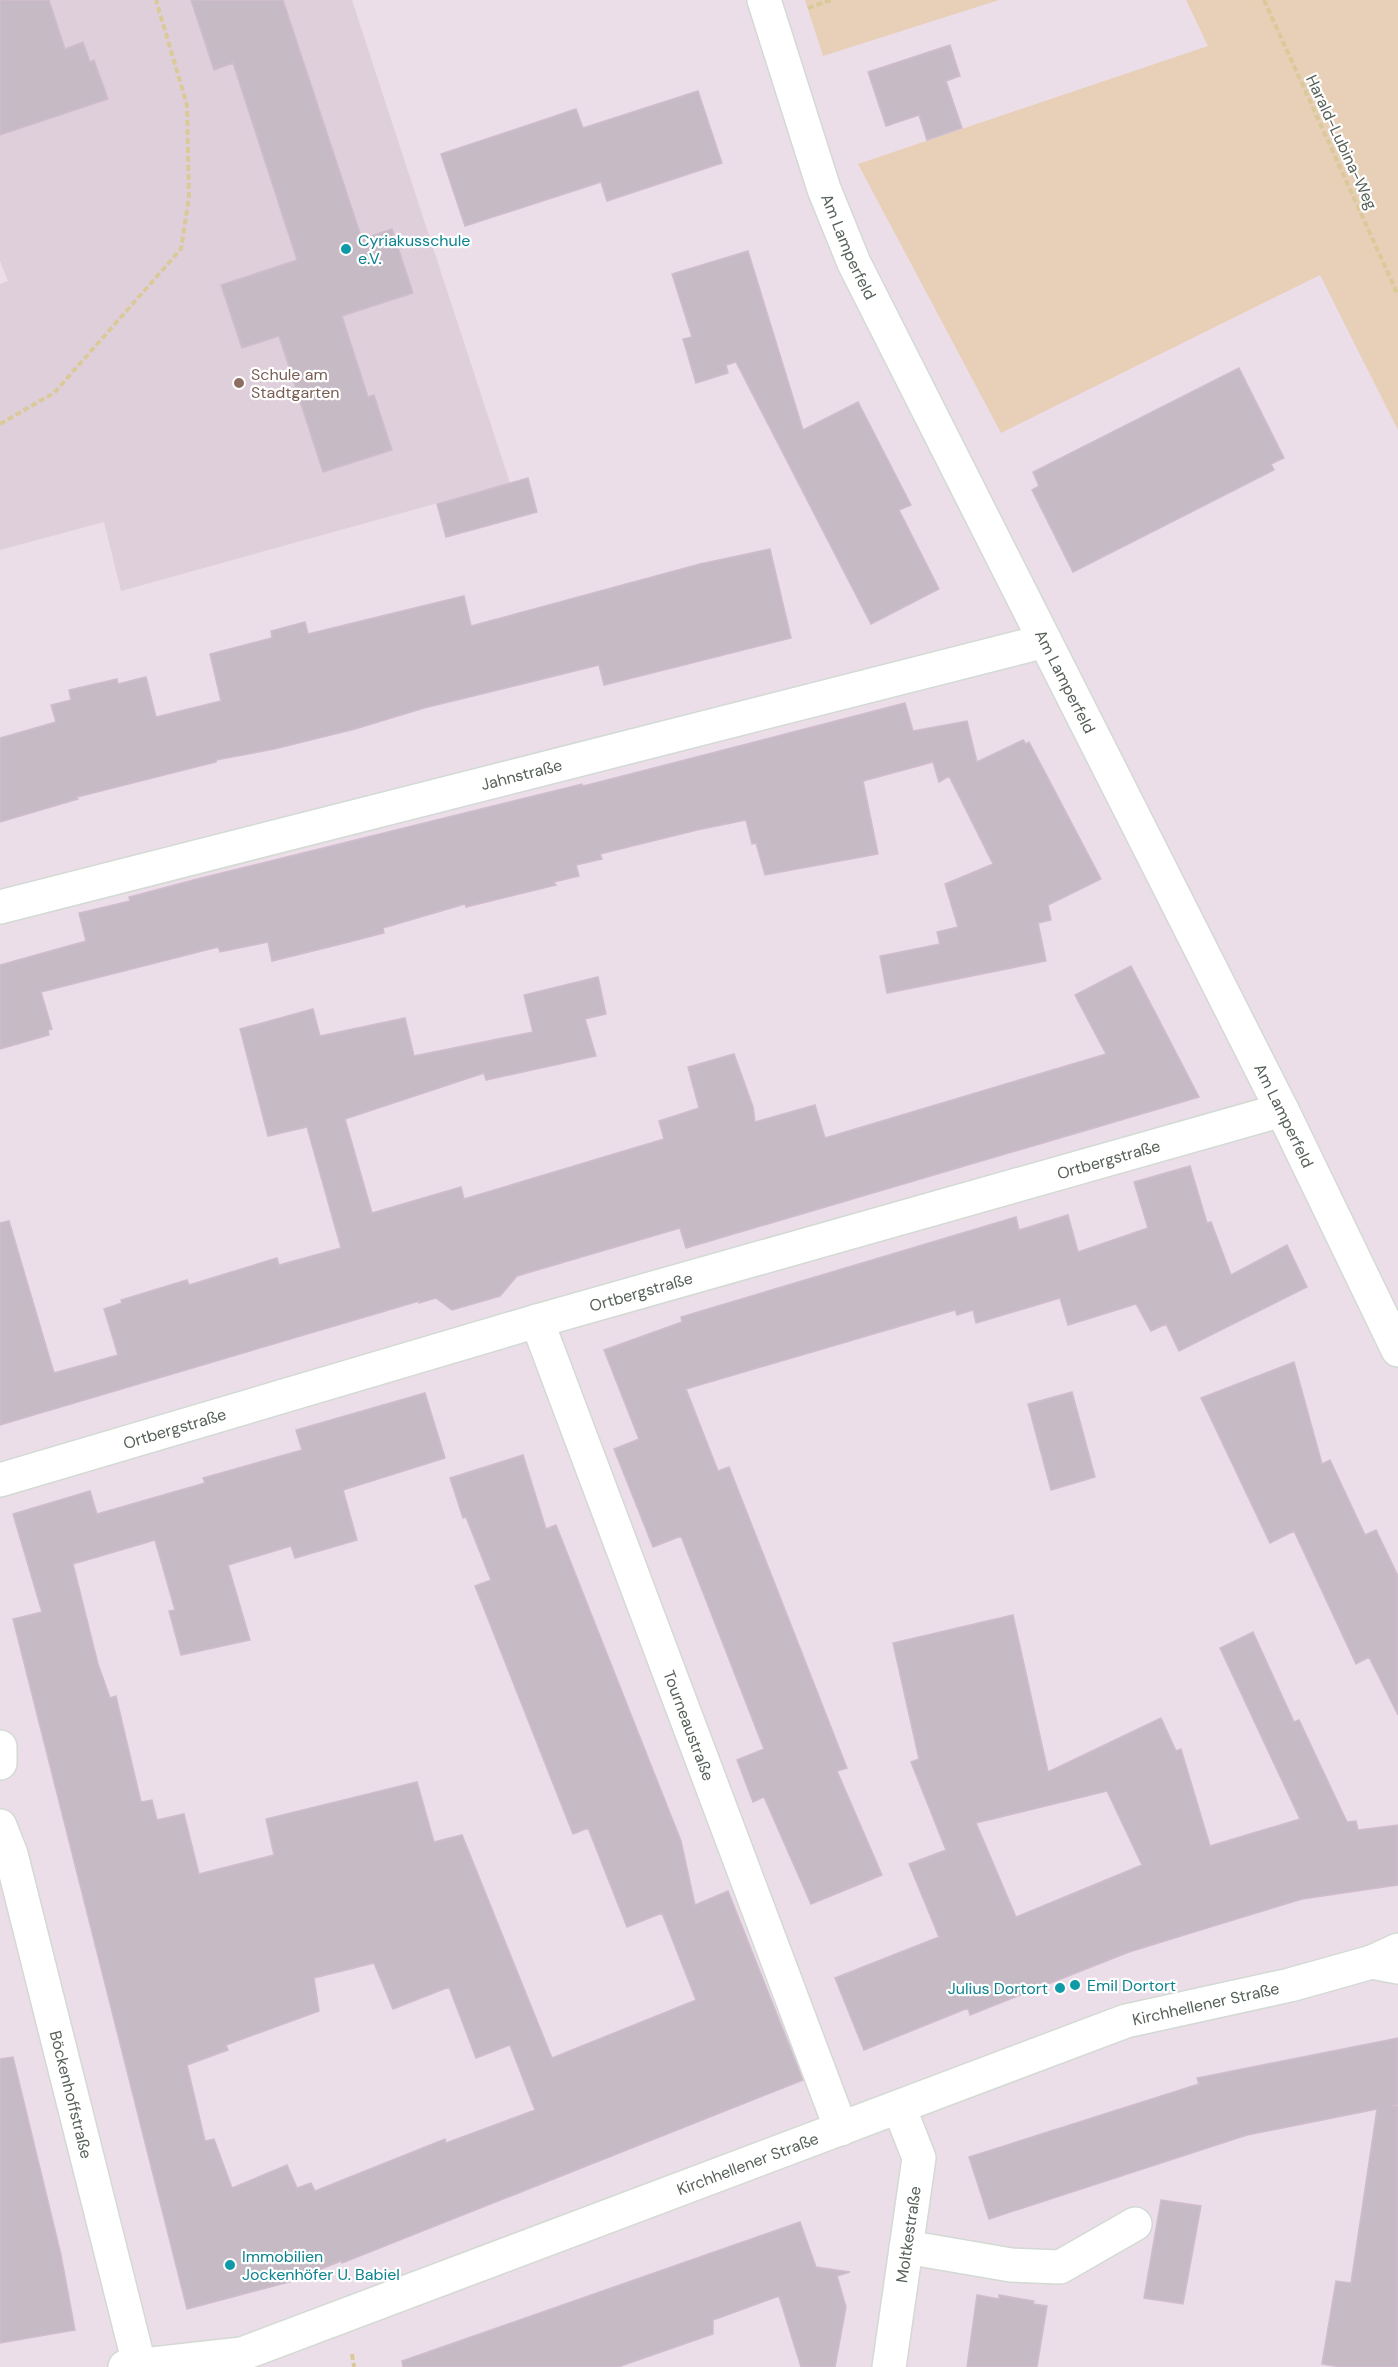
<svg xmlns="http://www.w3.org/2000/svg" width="1398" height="2367" viewBox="0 0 1398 2367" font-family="'DM Sans',sans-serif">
	<rect width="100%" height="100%" fill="#ecdee9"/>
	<path fill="#dfcfdb" d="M0,0H352L510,483L121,591L104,522L0,550V284L8,281L0,261Z"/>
	<path fill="#e7cfb8" d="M805,0H999L823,56Z
		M1186,0H1398V430L1320,275L1001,433L858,164L1208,46Z"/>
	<path fill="#c6bbc5" stroke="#d1bcce" stroke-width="1.5" fill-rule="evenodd" d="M0,0H49L65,49L83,42L90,62L94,60L108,99L0,135Z
		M191,0H283L362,239L392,229L413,293L342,316L368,397L374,395L392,450L323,472L279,336L242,348L221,285L297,260L233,63L214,70Z
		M950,45L960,76L946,81L962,128L927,140L919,115L886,126L868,72Z
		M698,91L722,163L607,201L601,182L465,226L441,154L576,109L583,128Z
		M748,251L803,430L858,402L911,505L899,510L939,589L871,624L736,362L726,365L728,373L696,383L683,339L692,337L672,274Z
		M1239,368L1284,458L1271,464L1274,470L1073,572L1032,490L1039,486L1033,472Z
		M528,478L537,512L446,537L437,504Z
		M770,549L791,638L604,685L599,665L424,708L355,729L274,749L216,760V762L77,797L78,799L0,822V738L56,722L51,705L71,700L69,690L117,679L118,684L146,677L156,717L221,701L210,654L272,638L271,631L305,622L308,634L464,596L471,626L700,564Z
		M905,703L913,731L967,721L977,762L1023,740L1026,744L1029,742L1101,879L1048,905L1051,920L1038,923L1046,961L887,993L880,956L940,944L937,932L958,927L945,884L993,864L949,776L939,782L933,762L863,781L878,854L765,875L756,843L752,844L746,820L697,830L600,854L602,859L576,865L579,876L554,882L556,885L466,907L465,904L383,928L384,933L341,944L272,961L268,942L220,952L218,947L41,992L52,1029L48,1030L49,1035L0,1049V965L86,941L79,913L130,901L129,897L201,878L582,784L583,786L607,780Z
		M1131,966L1199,1097L686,1248L680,1228L517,1276L500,1296L452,1310L436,1298L419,1303V1301L0,1425V1223L9,1221L54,1373L118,1355L104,1309L122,1303L121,1300L187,1280L189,1285L277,1258L279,1265L341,1248L307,1127L268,1136L240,1029L313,1009L320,1036L405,1018L414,1056L533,1032L524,995L598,977L606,1014L585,1019L596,1056L486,1080L484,1073L345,1119L372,1213L461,1187L464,1199L664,1139L659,1121L699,1108L688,1067L734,1054L753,1107L755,1122L815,1105L825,1138L1106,1054L1075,995Z
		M1190,1166L1207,1223L1211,1222L1231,1275L1287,1245L1307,1287L1179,1351L1166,1324L1151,1331L1136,1304L1068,1325L1060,1298L976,1323L973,1310L957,1315L955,1310L686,1389L718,1471L729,1467L847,1768L837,1771L882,1875L811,1904L764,1797L753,1802L737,1760L764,1749L681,1536L653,1547L614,1449L639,1439L604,1350L682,1322L681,1317L1016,1217L1019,1230L1068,1215L1078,1252L1148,1228L1134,1182Z
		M1294,1362L1322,1464L1330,1460L1365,1535L1376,1530L1398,1576V1715L1369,1657L1356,1664L1294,1531L1270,1543L1201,1398Z
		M1072,1392L1095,1477L1051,1490L1028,1404Z
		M425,1393L445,1458L343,1490L357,1540L295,1558L291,1546L228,1565L250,1640L181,1655L169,1611L175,1610L155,1540L73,1564L98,1664L110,1698L116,1696L141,1802L152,1800L157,1820L184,1814L199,1874L274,1855L266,1819L417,1782L434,1842L462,1835L552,2058L696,2000L662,1913L627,1927L588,1828L573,1834L475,1586L491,1580L466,1517L463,1518L450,1478L523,1455L546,1529L556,1525L681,1841L695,1905L728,1891L803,2080L342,2263L341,2261L289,2282L187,2309L13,1619L42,1612L13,1514L90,1491L97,1514L205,1483L203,1478L302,1450L296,1430ZM374,1963L393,2009L449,1987L476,2058L510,2045L535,2110L446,2143L445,2139L315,2191L311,2183L297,2188L287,2165L232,2188L214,2139L205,2141L187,2065L228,2050L226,2045L319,2011L314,1978Z
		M1013,1615L1048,1772L1161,1718L1176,1751L1181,1749L1210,1846L1300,1819L1220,1648L1253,1632L1294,1722L1299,1720L1347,1822L1356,1821L1358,1830L1398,1825V1885L1302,1899L1233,1920L1129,1952L970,2015L968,2008L864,2050L835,1978L939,1937L909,1864L946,1850L911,1762L919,1759L893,1643ZM1107,1791L1142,1865L1016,1917L976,1823Z
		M1398,2038V2104L1392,2106H1398V2367H1340L1322,2364L1336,2281L1351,2283L1377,2109L1247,2135L989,2219L969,2157L1199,2084L1197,2078Z
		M13,2057L61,2255L75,2330L0,2343V2059Z
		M1161,2200L1201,2206L1183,2304L1144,2298Z
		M800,2222L816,2267L850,2272L837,2276L846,2307L835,2367H801L779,2296L713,2320V2334L618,2367H403L402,2361Z
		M977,2295L999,2299V2295L1034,2301L1033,2304L1047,2306L1037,2367H967Z"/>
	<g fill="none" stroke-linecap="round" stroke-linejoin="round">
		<g stroke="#d2dad3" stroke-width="36">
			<g id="minor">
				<path id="s1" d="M764,0L824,189L854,263L1282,1110L1398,1350"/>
				<path id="s2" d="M0,907L1045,641"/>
				<path id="s3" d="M537,1321L841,2129"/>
				<path id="s4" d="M0,1480L537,1321L1282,1110"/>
				<path d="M0,1747V1763"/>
				<path id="s5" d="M0,1826L11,1854L139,2364"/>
				<path d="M1398,1950L1372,1962L1398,1967"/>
				<path d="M906,2247L1011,2265L1060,2267L1135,2224"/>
				<path id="s6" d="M125,2367L242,2354L1126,2021L1290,1985L1372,1962"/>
				<path id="s7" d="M889,2367L919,2158L899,2107"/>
			</g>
		</g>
		<path stroke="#daca9a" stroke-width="4" stroke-dasharray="6 3" stroke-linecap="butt" d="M1264,0L1398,295
			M808,8L831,0
			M0,424L54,393L181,249L189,197L187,105L156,0
			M352,2354L354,2367"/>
		<use href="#minor" stroke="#fff" stroke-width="33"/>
	</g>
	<g fill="#0f9aa8" stroke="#fff" stroke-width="2">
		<circle cx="346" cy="249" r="6"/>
		<circle cx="1075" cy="1985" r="6"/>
		<circle cx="1060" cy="1988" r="6"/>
		<circle cx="230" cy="2265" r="6"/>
	</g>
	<circle fill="#8d6e63" stroke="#fff" stroke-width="2" cx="239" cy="383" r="6"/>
	<g text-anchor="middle" stroke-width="4.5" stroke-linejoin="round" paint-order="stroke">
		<g font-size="16" fill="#576158" stroke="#fff">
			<text transform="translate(1342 142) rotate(65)" y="6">Harald-Lubina-Weg</text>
			<text dy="6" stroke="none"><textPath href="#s1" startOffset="261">Am Lamperfeld</textPath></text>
			<text dy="6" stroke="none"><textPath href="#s1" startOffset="747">Am Lamperfeld</textPath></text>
			<text dy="6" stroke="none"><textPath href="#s2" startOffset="538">Jahnstraße</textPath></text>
			<text dy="6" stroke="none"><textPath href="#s1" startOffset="1233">Am Lamperfeld</textPath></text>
			<text dy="6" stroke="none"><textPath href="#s4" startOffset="1154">Ortbergstraße</textPath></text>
			<text dy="6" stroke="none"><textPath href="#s4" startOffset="668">Ortbergstraße</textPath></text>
			<text dy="6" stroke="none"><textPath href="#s4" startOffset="182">Ortbergstraße</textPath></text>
			<text dy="6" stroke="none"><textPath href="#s3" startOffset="432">Tourneaustraße</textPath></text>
			<text dy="6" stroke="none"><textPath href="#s6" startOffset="1144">Kirchhellener Straße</textPath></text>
			<text dy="6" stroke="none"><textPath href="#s5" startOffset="278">Böckenhoffstraße</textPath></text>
			<text dy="6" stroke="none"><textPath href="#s6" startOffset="658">Kirchhellener Straße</textPath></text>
			<text dy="6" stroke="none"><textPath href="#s7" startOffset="134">Moltkestraße</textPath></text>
		</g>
		<g font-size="16" fill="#0d838f" stroke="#fff" text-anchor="start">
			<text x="358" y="246">Cyriakusschule<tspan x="358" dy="18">e.V.</tspan></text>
			<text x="1087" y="1991">Emil Dortort</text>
			<text x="1048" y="1994" text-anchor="end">Julius Dortort</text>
			<text x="242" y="2262">Immobilien<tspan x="242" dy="18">Jockenhöfer U. Babiel</tspan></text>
		</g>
		<g font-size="16" fill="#785e54" stroke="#fff" text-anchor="start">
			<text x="251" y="380">Schule am<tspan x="251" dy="18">Stadtgarten</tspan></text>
		</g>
	</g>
</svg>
